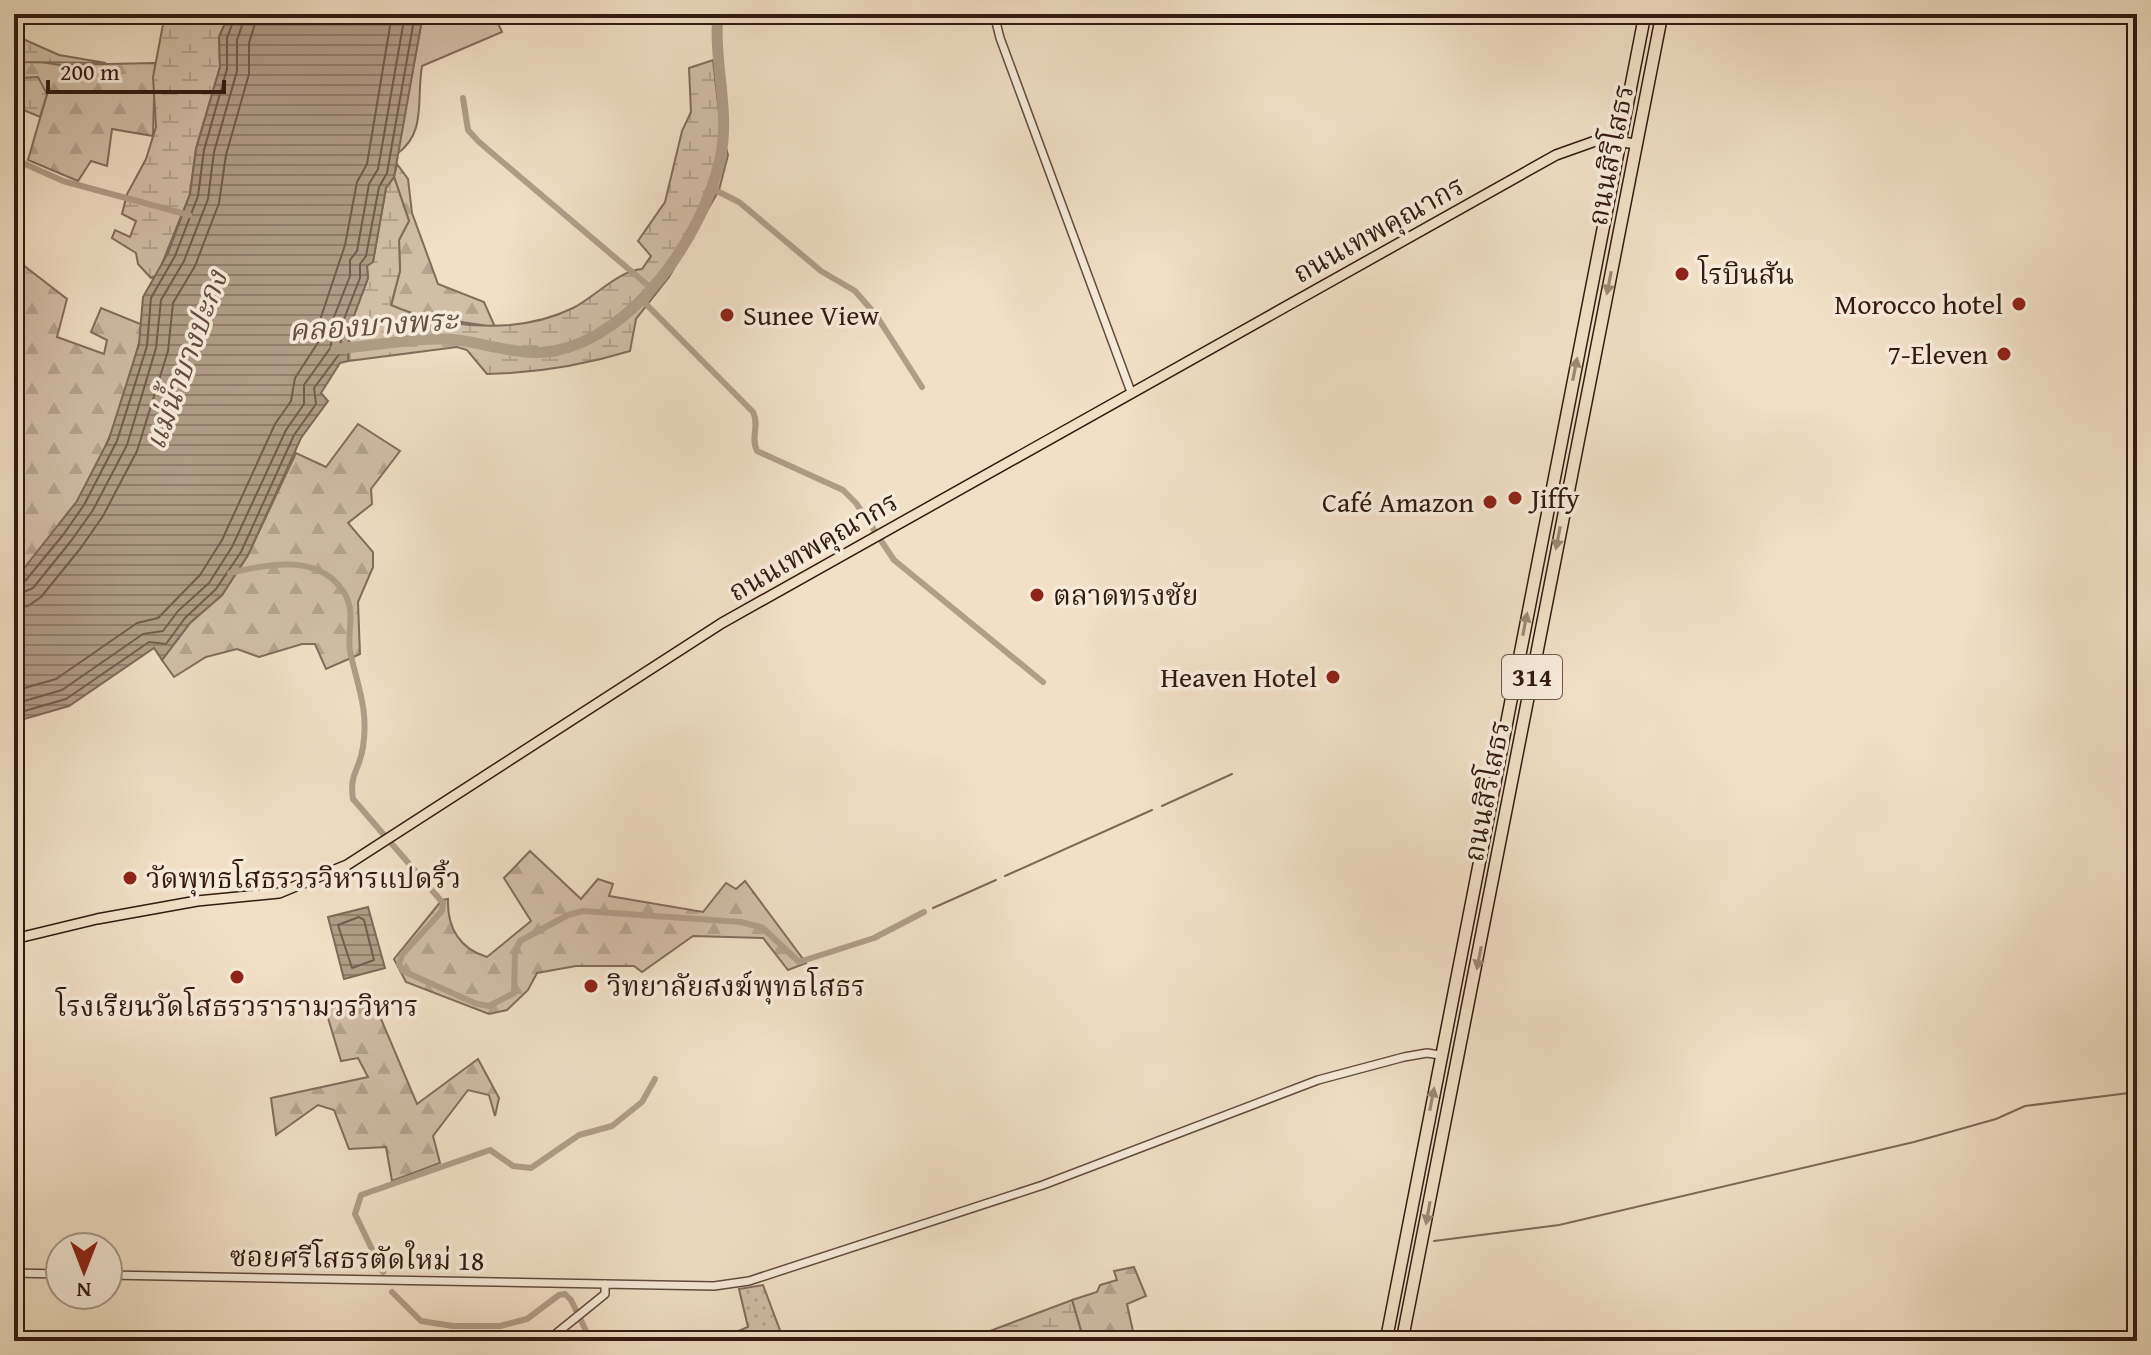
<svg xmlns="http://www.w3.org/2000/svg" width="2151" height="1355" viewBox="0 0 2151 1355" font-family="'Gentium Book Plus','Noto Serif Thai',serif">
	<defs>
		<pattern id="grass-dots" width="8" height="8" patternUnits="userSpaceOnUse" patternTransform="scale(2)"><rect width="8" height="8" fill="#d1bea6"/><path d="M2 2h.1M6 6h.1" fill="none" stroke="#b4a38e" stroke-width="1.8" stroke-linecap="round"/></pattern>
		<pattern id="forest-firs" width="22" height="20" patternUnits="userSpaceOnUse" patternTransform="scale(2)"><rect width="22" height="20" fill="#d1bea6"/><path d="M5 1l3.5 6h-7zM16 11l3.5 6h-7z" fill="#b4a38e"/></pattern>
		<pattern id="wetland-marsh" width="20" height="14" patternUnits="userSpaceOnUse" patternTransform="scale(2)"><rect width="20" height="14" fill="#d1bea6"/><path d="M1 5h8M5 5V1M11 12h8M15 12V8" fill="none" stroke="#b4a38e"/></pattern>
		<pattern id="water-rules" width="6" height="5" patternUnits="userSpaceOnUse" patternTransform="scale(2)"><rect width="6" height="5" fill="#b09d87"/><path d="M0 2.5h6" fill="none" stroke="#907f6d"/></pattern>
	</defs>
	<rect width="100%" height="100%" fill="#f1e0c5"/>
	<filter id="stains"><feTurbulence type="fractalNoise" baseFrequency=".0025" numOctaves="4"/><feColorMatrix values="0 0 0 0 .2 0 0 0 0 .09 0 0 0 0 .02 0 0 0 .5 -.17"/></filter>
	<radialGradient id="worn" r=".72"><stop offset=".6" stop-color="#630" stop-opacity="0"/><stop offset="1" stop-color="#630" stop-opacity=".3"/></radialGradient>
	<path fill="url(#grass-dots)" stroke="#826c5b" stroke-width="2" d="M763,1285L784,1341H722V1338L748,1327L739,1289Z"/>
	<path fill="url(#forest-firs)" stroke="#826c5b" stroke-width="2" d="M34,61L60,65L155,63L153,136L112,129L107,166L91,161L78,181L28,160L47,94L14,74V62Z
		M397,164L408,179L412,213L438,284L484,302L495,327L414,315L391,306L400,271L399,240L409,221L394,177Z
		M14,258L67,299L57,337L104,354L107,340L91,332L101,308L143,325C124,415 85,518 14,581Z
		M358,424L400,451L371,489L372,504L348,523L373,552V567L358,602L360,654L326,669L315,644H302L259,657L237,649L206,657L174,677L162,660L190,623L222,595L248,555L296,453L326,467Z
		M530,851L581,899L598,879L613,884L609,896L703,912L726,883L736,889L745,881L806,963L788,970L763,938L693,936L642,972L634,966H576L537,973L528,990L507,1010L489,1014L406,982L394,959L442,900L448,899C447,928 460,949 487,957L531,921L504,878Z
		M373,1000L417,1104L478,1059L499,1098L495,1116L489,1095L468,1090L433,1136L440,1163L392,1181L386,1147L349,1149L334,1110L318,1105L276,1135L271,1098L368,1077L358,1058L341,1061L325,1008Z
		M1134,1267L1146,1296L1127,1304L1134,1336L1125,1341H1084L1072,1300L1097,1292L1100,1285L1117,1280L1114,1271Z"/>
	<path fill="url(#wetland-marsh)" stroke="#826c5b" stroke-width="2" d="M165,14H229L219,37L220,67L196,149L190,194L157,276L151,278L138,264L136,253L112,238L115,230L130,237L136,221L122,214L127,194L146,159L156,127L153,77Z
		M14,35L59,55L106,63L14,62Z
		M713,60L721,130L728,155L719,190L669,277L636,319L630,351C581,366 538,373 487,374L467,350L457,347L348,361L350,326L368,278L367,266L373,261L386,188L394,177L409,221L399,240L400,271L391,305C446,329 518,335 573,308C596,296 618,271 642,269L651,256L638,241L665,202L682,131L691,112L689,68Z
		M14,74L22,78L38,77L47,94L40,117L14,106Z
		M1072,1300L1084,1341H981L979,1335Z"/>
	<path fill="#d1bea6" stroke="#826c5b" stroke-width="2" d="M423,14H455L457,22L476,14H494L502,32L422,66C416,101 427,132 397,154Z"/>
	<path fill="url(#water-rules)" stroke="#7e6957" stroke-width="2" d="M229,14H423L394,177L386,188L373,262L367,266L368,278L350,326L348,361L340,363L321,393L328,401L301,438L248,555L222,595L190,623L162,660L154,648L69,706L14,722V581L77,501L109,439L139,344L143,297L168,253L190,194L196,149L220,67L219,37Z
		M368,907L385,968L344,979L328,917Z"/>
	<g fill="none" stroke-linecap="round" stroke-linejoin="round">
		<path stroke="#725c4c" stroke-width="2" d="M14,586L26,580L63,535L84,505L117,441L147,346L151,298L175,256L198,196L204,150L227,69V38L236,14
			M14,596L33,588L71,541L93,510L127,445L156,348L161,300L184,261L208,199L214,152L237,71V40L246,14
			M14,608L28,606L41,597L80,549L103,516L137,451L168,351L173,303L195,266L219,203L226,155L249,74V43L258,14
			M14,691L56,679L137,623L158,618L200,575L222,540L275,424L291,401L295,378L319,341L321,317L345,245L357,182L367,164L392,14
			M14,704L62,690L143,634L163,631L178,611L209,583L232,547L286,430L304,404V385L331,347L332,322L350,276V260L357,251L369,184L378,169L405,14
			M14,714L66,699L149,642L166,644L185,618L216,589L241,552L294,435L316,404L314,388L340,353L342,324L360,278V264L366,256L379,187L387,173L415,14
			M359,917L364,920L374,960L352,968L338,925Z"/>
		<path stroke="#7e6957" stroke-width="2" d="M1162,806L1232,774
			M1005,876L1152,810
			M933,908L996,880
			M1434,1241L1559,1225L1914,1142L1996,1119L2025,1106L2137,1092"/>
		<path stroke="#b09d87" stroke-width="6" d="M463,98L468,130L479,142L651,288
			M14,159L63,181L189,215
			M711,188L739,202L821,271L855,291L876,315L922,387
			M641,299L753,412C760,426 750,437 757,451L843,490L856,503L894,560L1043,682
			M230,573C269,564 322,552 346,596C355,613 347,634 350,651C357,685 369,709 363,747C360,770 349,773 353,799L443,903L442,911L402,955L399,964L403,971L477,1004L489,1006L514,993L515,953L520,941L568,915L583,911L741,922L763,928L799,962L874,938L924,912
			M383,1272L355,1214L361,1195L490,1150L513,1166L531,1168L579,1135L612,1126L642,1102L655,1079
			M392,1292L421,1321L453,1326H500L527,1319L559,1295L565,1294L571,1300L591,1341"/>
		<path stroke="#b09d87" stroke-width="11" d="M1003,14H1038
			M336,349C375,346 419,336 457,340C489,344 522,357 554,351C634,336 703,236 720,159C731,112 713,62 718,14"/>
		<g stroke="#624c3d" stroke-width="10">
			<path id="minor" d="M994,14L1000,38L1131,392
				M14,1273L60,1274
				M108,1275L714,1286L749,1281L1043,1185L1318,1080L1404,1057L1427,1053L1440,1055
				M547,1341L605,1294V1284"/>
		</g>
		<g stroke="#331a10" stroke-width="12">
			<path id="major" d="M14,939L97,919L197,901L279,893L347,865L722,623L1556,155L1601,139L1636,144"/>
		</g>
		<g stroke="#331a10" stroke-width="14">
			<path id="highway" d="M1386,1341L1645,14
				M1402,1341L1662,14"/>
		</g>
		<use href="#minor" stroke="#f6ebd9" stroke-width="7"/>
		<use href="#major" stroke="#f1e0c5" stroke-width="9"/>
		<use href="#highway" stroke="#f1e0c5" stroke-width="11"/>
	</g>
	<defs><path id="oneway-solid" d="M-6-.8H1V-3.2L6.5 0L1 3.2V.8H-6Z" transform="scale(2)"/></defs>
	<g fill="#9c8774">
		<use href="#oneway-solid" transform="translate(1609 283) rotate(101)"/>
		<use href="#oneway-solid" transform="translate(1575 369) rotate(-79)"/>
		<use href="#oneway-solid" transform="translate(1558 538) rotate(101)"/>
		<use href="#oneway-solid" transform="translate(1525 624) rotate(-79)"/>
		<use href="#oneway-solid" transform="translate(1479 958) rotate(101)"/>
		<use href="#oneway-solid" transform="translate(1432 1099) rotate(-79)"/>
		<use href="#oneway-solid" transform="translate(1428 1213) rotate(100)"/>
	</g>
	<g fill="#8f2418" stroke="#f6ebd9" stroke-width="3">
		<circle cx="1682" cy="274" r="8"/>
		<circle cx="2019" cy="304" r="8"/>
		<circle cx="727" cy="315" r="8"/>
		<circle cx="2004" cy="354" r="8"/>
		<circle cx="1515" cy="498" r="8"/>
		<circle cx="1490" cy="502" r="8"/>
		<circle cx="1037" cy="595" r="8"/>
		<circle cx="1333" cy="677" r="8"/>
		<circle cx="130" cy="878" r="8"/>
		<circle cx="237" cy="977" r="8"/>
		<circle cx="591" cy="986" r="8"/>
	</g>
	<g text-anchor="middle" stroke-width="7" stroke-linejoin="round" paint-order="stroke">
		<rect fill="#f6ebd9" stroke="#6e594c" stroke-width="2" x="1502" y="655" width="60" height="44" rx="6"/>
		<g font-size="26" font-weight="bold" fill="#331a10">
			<text x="1532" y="686">314</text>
		</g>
		<g font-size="28" fill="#331a10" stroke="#f6ebd9">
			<text transform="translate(1610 155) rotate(-79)" y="10">ถนนสิริโสธร</text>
			<text transform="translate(1378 229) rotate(-29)" y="10">ถนนเทพคุณากร</text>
			<text transform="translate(813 546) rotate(-30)" y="10">ถนนเทพคุณากร</text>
			<text transform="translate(1486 791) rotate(-79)" y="10">ถนนสิริโสธร</text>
			<text transform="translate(357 1258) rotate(1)" y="10">ซอยศรีโสธรตัดใหม่ 18</text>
		</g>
		<g font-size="28" fill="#331a10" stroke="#f6ebd9" text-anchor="start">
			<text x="1698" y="284">โรบินสัน</text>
			<text x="2003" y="314" text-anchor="end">Morocco hotel</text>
			<text x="743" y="325">Sunee View</text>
			<text x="1988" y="364" text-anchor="end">7-Eleven</text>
			<text x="1531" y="508">Jiffy</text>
			<text x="1474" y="512" text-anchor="end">Café Amazon</text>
			<text x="1053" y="605">ตลาดทรงชัย</text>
			<text x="1317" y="687" text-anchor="end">Heaven Hotel</text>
			<text x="146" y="888">วัดพุทธโสธรวรวิหารแปดริ้ว</text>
			<text x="607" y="996">วิทยาลัยสงฆ์พุทธโสธร</text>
			<text x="237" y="1016" text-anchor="middle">โรงเรียนวัดโสธรวรารามวรวิหาร</text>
		</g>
		<g font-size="30" font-style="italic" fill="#654e40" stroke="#f6ebd9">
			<text transform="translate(373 325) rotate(-4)" y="10">คลองบางพระ</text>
			<text transform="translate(186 360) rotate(-70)" y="10">แม่น้ำบางปะกง</text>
		</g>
	</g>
	<rect width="2151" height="1355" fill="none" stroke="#f1e0c5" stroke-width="48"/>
	<rect x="16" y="16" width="2119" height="1323" fill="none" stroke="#331a10" stroke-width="4"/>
	<rect x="24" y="24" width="2103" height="1307" fill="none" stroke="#331a10" stroke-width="2"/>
	<g transform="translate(84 1271) rotate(180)"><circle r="38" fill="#f6ebd9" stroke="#a89789" stroke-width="2"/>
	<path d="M0-6L14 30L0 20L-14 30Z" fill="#8f2418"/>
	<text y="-12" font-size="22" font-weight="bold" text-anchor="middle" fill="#331a10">N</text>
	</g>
	<path d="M48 80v12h176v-12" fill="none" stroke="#331a10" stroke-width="4"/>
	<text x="60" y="80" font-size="24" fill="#331a10" stroke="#f6ebd9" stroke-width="6" paint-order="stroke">200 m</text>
	<rect width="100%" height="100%" filter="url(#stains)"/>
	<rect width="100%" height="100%" fill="url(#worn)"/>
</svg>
